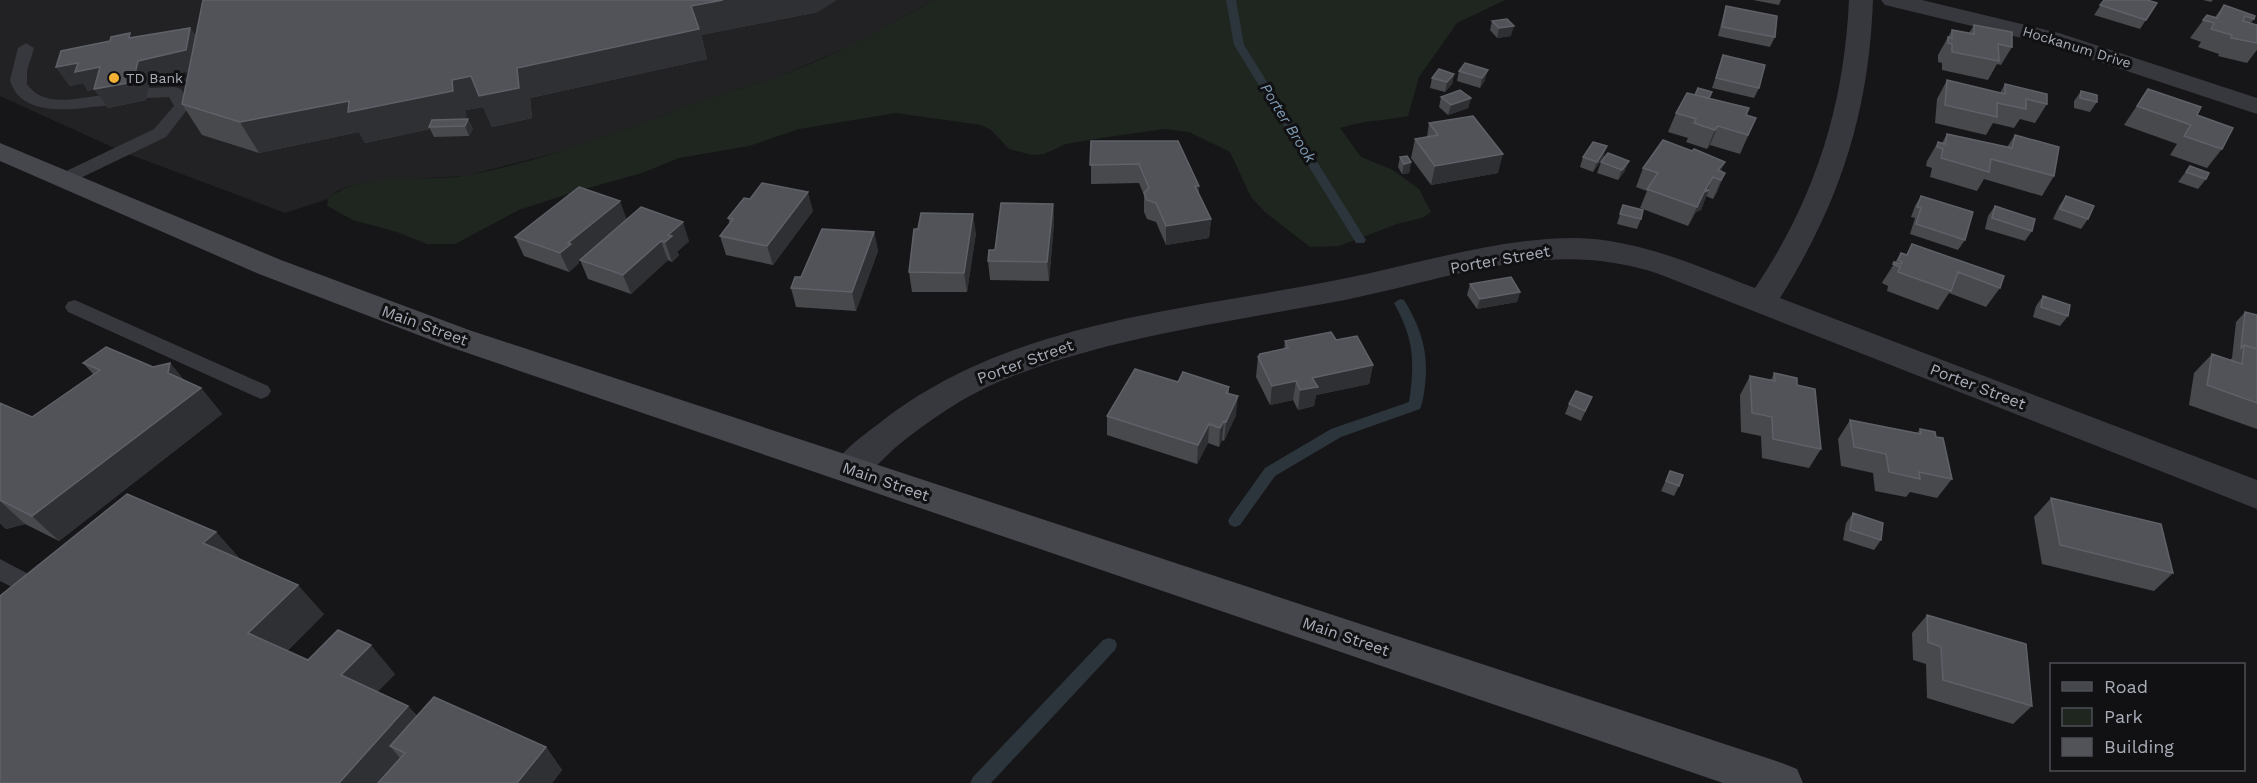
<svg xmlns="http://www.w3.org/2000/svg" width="2257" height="783" viewBox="0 0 2257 783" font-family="'Work Sans',sans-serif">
	<rect width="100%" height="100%" fill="#161618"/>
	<path fill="#222225" d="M0,0H934L853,45L776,78L710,98L575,148L465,176L389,180L350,186L337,191L328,199L285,213L123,152L0,96Z"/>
	<path fill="#1e261f" d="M934,0H1505L1457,23L1419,77L1408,116C1385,121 1363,120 1340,128L1361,157L1393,170L1419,189L1431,212L1422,218L1397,224L1339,246L1310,247L1265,212L1251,197L1230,152L1189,132L1164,129L1101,138L1066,144L1044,154L1032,155L1009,149L991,130L981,125L896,113L799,129L749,146L679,158L642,173L574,192L519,210L455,244H427L397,232L353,220L327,206L328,199C361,170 427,183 469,175C546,160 619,132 693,104C720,94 748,87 775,78C831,58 882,29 934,0Z"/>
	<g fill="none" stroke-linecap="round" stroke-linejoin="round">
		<path fill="#2c353c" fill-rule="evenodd" d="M1226,0H1236L1244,45L1366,240L1364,243H1356L1234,45Z
			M1400,299L1404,300C1421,328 1429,352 1425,385C1424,393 1423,402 1420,409L1341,437L1275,476L1240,525L1235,527L1230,525L1228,521L1230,517L1265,468L1331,429L1409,402C1415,361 1414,339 1394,303Z
			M1109,638L1115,640L1117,645L1115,650L991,783H970L973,777L1103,640Z"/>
		<path fill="#37383d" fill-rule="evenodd" d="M26,43L34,48L27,71V84C50,118 104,84 117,100C112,107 100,106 91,107C63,111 19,114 10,80L18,48Z
			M175,87L181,89L190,106L166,137L70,183H58L55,179L58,175L154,129L174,106L169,97L147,98L139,93L147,88Z
			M75,300L268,386L271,391L268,396L261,399L254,396L68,312L65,307L68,302Z
			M0,559L32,576L36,583L32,590L24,593L0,581Z"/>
		<path fill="#37383d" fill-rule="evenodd" d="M1849,0H1873C1869,113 1840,202 1780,298L2257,480V509L1659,274C1547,236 1445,281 1334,302C1223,323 1109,337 1003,380C964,396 929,420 896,447C885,457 874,469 862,478C854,484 846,482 837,479L832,469C841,451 861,437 877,425C1008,320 1184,311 1342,279C1419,264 1496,238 1575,238C1638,239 1697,266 1755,288C1815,199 1844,107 1849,0Z
			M1881,0H1922L2059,33L2257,98V114L2042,43L1885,5Z"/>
		<path fill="#45474d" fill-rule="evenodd" d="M0,143L281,260L469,330L1782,763L1797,769L1803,783H1723L447,346L259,274L0,161Z"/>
	</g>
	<path fill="#47494d" d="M1753,0H1781L1779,5Z
		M2104,0L2157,3L2140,29L2094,15Z
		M2203,0H2213L2211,2Z
		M2224,5L2254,19L2251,23L2257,25V50L2247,63L2218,56L2219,54L2198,47L2201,42L2190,38L2207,15L2215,17Z
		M1726,6L1775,37L1770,47L1718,36L1723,16Z
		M818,12L701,35L707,59L530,98L532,118L492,127L483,107L466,110V119H468L473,129L469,136L434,137L430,129L365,143L359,132L259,153L202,135L182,104L189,71L150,80L146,100L108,108L94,89L88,91L83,83L70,86L56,67L133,37L190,28L196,37Z
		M1492,21L1511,36L1497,38L1490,30Z
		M1974,25L2012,47L2001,65L1997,64L1988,80L1942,70V63L1938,62V55L1952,30L1969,33Z
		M1723,55L1759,88L1754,98L1712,88Z
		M1465,63L1485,80L1480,88L1457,81L1459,71Z
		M1454,74L1452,84L1445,92L1430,88L1432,78Z
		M1947,80L2000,93L2005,84L2047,104L2035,123L2020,119L2014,128L1993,123L1986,135L1935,123L1937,99Z
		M2148,89L2197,115L2222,149L2207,168L2170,155L2177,144L2124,125Z
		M2081,91L2097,102L2090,112L2074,108V101Z
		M1441,97L1471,98L1468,108L1448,115L1439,107Z
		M1709,98L1746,115L1756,118L1740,154L1710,145L1707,149L1686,142L1688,138L1668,132L1676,113Z
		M1429,123L1498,173L1431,185L1411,158L1415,139L1427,137Z
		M1947,134L2007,147L2015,135L2054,176L2042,196L1984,179L1977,191L1930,177L1932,168L1926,166L1927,161L1938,142L1942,143Z
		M1091,141L1199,186V194L1211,219L1209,238L1166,245L1156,222L1147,219L1144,212V195L1139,183L1091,184Z
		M1604,156L1593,172L1580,167L1583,157Z
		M1400,157L1411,162L1409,173L1402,174L1398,167Z
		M1601,162L1625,171L1618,180L1597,173Z
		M2190,166L2206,179L2198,189L2178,182Z
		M1643,168L1721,171L1725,173L1717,192L1713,199L1706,196L1701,210L1696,212L1688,226L1640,208L1647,191L1636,187Z
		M1921,196L1965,240L1958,250L1910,234L1915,218L1911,217L1915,206Z
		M2066,196L2088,219L2081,229L2053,219L2059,206Z
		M1053,204L1054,223L1049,281L990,280L988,261L995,250Z
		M1623,205L1641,219L1637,229L1617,224Z
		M1995,206L2032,231L2025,241L1985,229L1988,216Z
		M813,211L773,265L726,255L720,236L730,224L728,218Z
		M627,219L689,241L677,252L679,255L672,262L668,260L631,294L588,279L580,260L594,248L578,261L579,263L569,272L524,256L515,237Z
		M918,229L976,233L967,292H912L909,272Z
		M874,232L878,251L856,311L796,307L791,288L801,277Z
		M1912,244L2000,288L1986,307L1949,293L1938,310L1887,291L1888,286L1882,283L1883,281L1901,253L1906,255Z
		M1470,284L1520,292L1517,302L1477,309L1467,295Z
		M2043,296L2068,316L2060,326L2033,317L2036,306Z
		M2245,312L2257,315V429L2189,405L2194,373L2212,354L2230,360L2232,358L2236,322Z
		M1336,340L1373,365L1369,384L1316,395L1314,406L1298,410L1293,400L1270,405L1256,377L1258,357L1284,349L1285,341Z
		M83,363L153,367L170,363L184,380L201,388L222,414L59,541L25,524L6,529L0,523V403L32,417L93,374Z
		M1774,373L1797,385L1821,449L1809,468L1762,458L1761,436L1741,432L1740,395L1750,376L1771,380Z
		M1178,382L1229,387V393L1236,415L1224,441L1222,440L1219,447L1208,443L1197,464L1107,435V416Z
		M1592,397L1581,421L1565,414L1569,404Z
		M1850,420L1917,433L1920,429L1952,479L1937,498L1910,492L1906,497L1875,491L1873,473L1841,466L1838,439Z
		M1670,471L1679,486L1674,496L1661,491Z
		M2051,498L2173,573L2154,591L2042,564L2034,517Z
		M1853,513L1881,540L1874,550L1843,540L1846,523Z
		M216,532L240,559L324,614L287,651L308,660L395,674L377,692L408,706L417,716L546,747L562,770L552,783H0Z
		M1927,615L2032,706L2013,724L1927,698L1926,664L1913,660L1912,633Z"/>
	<path fill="#2f3033" d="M723,0H837L818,12L701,35L707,59L530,98L532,118L492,127L483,107L466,110L467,122L468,119L473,129L469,136L465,126L429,127L430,129L365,143L359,132L259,153L240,122L517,68L691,6Z
		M1514,26L1511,36L1497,38L1499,28Z
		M190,28L201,47L198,69L150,80L146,100L108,108L94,89L88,91L83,83L70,86L56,67L78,63L100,67L138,61Z
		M1488,70L1485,80L1480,88L1482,78Z
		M1454,74L1452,84L1445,92L1447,82Z
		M1471,98L1468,108L1448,115L1451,105Z
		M1718,126L1710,145L1707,149L1715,130Z
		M1607,146L1604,156L1593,172L1597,162Z
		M1503,154L1498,173L1431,185L1435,166Z
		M1629,161L1625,171L1618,180L1622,170Z
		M1411,162L1409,173L1402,174L1404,164Z
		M1725,162L1718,179V170Z
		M1725,173L1717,192L1713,199L1721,180Z
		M1713,177L1707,191L1709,190L1701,210L1696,212L1688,226L1697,207Z
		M1195,186H1199L1198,205Z
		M808,192L813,211L773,265L767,246Z
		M620,201L627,220L578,261L579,263L569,272L560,253L568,243Z
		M1053,204L1054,223L1049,281L1047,262Z
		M973,214L976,233L967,292L964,273Z
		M1211,219L1209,238L1166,245V226Z
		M683,222L689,241L677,252L679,255L672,262L665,242L668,235Z
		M874,232L878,251L856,311L852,292Z
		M661,241L668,260L631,294L623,275Z
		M1520,292L1517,302L1477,309L1480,299Z
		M170,363L191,389L201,388L222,414L59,541L32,516L168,373Z
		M1373,365L1369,384L1316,395L1314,406L1298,410L1300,390L1312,378Z
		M1296,381L1293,400L1270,405L1272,386Z
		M1238,396L1236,415L1224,441L1226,422Z
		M1224,421L1222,440L1219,447L1220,428Z
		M1209,424L1208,443L1197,464L1198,445Z
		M0,501L25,524L6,529L0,523Z
		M216,532L243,562L203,543Z
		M298,585L324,614L275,662L248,633Z
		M371,645L395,674L366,704L341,675Z
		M408,706L432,734L405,753L390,746L405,764L389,783H339Z
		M546,747L562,770L552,783H517Z"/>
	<path fill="#525359" stroke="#5f6168" stroke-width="1.5" d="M203,0H723L691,6L699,29L517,68L519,88L479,96L471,76L452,80L453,91L348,112L349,101L240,122L182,104Z
		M2104,0H2147L2157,3L2146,20L2100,5Z
		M2224,5L2255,16L2254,19L2245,16L2243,21L2257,25V43L2231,38L2232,35L2211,29L2214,23L2203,20L2207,15L2217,18Z
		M1726,6L1777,16L1775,37L1722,27Z
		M1507,19L1514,26L1499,28L1492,21Z
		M1974,25L2012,32V47L1998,44L1999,61L1952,52V44L1948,43V37L1952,38V30L1974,34Z
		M190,28L186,50L138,61L133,82L94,89L100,67L75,72L78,63L56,67L61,51L110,41L111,37L130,33L129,38Z
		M1723,55L1765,65L1759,88L1716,78Z
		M1465,63L1488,70L1482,78L1459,71Z
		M1439,69L1454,74L1447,82L1432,78Z
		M1947,80L2005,94V84L2047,94V104L2026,99V109L1997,103V117L1945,105Z
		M1698,88L1712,92L1709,98L1695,95Z
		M2148,89L2201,107L2197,115L2233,128L2222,149L2184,136L2191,125L2137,106Z
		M1460,90L1471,98L1451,105L1441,97Z
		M2081,91L2097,95V102L2080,98Z
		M1687,93L1749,108L1746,115L1756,118L1748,135L1718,126L1715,130L1694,123L1696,119L1676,113Z
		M1473,116L1503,154L1435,166L1415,139L1438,135L1429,123Z
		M468,119L465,126L429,127L432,120Z
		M1947,134L2012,148L2015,135L2059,147L2054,176L1991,159L1989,172L1941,158L1943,149L1937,147L1938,142L1945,144Z
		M1663,140L1692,151L1694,149L1725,162L1718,170L1725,173L1721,180L1713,177L1705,190H1709L1704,192L1697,207L1647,189L1658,173L1643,168Z
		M1091,141H1178L1199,186H1195L1211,219L1166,226L1156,203L1147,200L1144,193L1149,188L1139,164L1090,165Z
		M1593,142L1607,146L1597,162L1583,157Z
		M1608,153L1629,161L1622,170L1601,162Z
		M1407,156L1411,162L1404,164L1400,157Z
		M2190,166L2209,173L2206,179L2186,172Z
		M762,183L808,192L767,246L720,236L733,219L728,218L744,198L750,199Z
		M579,187L620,201L568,243L571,244L560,253L515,237Z
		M1921,196L1973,212L1965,240L1916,224L1921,208L1917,207Z
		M2066,196L2094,206L2088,219L2060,209Z
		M1001,203L1053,204L1047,262L988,261L989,250H995Z
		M1623,205L1643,210L1641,219L1620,214Z
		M1995,206L2035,219L2032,231L1992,218Z
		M641,207L683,222L668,235L672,236L665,242L661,241L623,275L580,260Z
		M921,213L973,214L964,273L909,272L914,229H918Z
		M822,229L874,232L852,292L791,288L795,277H801Z
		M1912,244L2004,276L2000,288L1958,272L1951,291L1898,272L1900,267L1893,264L1894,262L1901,264L1902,262L1898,260L1901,253L1907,255Z
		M1511,277L1520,292L1480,299L1470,284Z
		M2043,296L2070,305L2068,316L2041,307Z
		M2245,312L2257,315V349L2244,345L2241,348Z
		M1331,332L1336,340L1357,336L1373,365L1312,378L1318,387L1300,390L1296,381L1272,386L1258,357L1260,354L1288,348L1285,341Z
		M2244,345L2257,349V403L2207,385L2212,354L2242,364Z
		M106,347L153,367L170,363L168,373L201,388L32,516L0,500V403L32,417L100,370L83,363Z
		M1135,369L1178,382L1183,372L1229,387L1226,393L1238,396L1226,422L1224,421L1220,428L1209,424L1198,445L1107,416Z
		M1774,373L1797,378V385L1815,389L1821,449L1773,439L1772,417L1752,413L1750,376L1775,381Z
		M1576,391L1592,397L1585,411L1569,404Z
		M1850,420L1921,434L1920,429L1935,432L1936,437L1943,438L1952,479L1919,472L1920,479L1889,472L1886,454L1854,447Z
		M1670,471L1683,475L1679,486L1666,481Z
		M127,494L216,532L203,543L298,585L248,633L308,660L338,630L371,645L341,675L408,706L339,783H0V596Z
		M2051,498L2161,524L2173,573L2060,545Z
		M1853,513L1883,523L1881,540L1850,530Z
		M1927,615L2026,644L2032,706L1943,680L1941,647L1928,642Z
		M434,697L546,747L517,783H378L405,753L390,746Z"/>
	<circle fill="#f2b134" stroke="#111113" stroke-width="2" cx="114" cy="78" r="6"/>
	<g text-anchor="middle" stroke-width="6" stroke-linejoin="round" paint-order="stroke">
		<g font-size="14" fill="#a8adb8" stroke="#111113">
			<text transform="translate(2077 47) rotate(17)" y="5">Hockanum Drive</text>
		</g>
		<g font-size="14" fill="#a8adb8" stroke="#111113" text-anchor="start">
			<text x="126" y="83">TD Bank</text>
		</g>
		<g font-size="15" font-style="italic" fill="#7f9bb3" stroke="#111113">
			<text transform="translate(1288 123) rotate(58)" y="5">Porter Brook</text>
		</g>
		<g font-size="16" fill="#a8adb8" stroke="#111113">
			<text transform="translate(1500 259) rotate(-10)" y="6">Porter Street</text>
			<text transform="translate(425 325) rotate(20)" y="6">Main Street</text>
			<text transform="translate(1025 361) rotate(-20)" y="6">Porter Street</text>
			<text transform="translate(1978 386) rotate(21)" y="6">Porter Street</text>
			<text transform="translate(886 481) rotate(19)" y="6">Main Street</text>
			<text transform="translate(1346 636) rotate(19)" y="6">Main Street</text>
		</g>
	</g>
	<rect x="2050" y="663" width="195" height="108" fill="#111113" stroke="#4d4f55" stroke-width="1.5"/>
	<rect x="2062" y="682" width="30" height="9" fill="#45474d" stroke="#4d4f55" stroke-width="1.5"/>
	<text x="2104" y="693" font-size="18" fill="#a8adb8">Road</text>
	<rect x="2062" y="708" width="30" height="18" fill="#1e261f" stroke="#4d4f55" stroke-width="1.5"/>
	<text x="2104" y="723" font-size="18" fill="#a8adb8">Park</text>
	<rect x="2062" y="738" width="30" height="18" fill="#525359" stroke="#4d4f55" stroke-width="1.5"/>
	<text x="2104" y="753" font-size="18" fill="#a8adb8">Building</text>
</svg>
